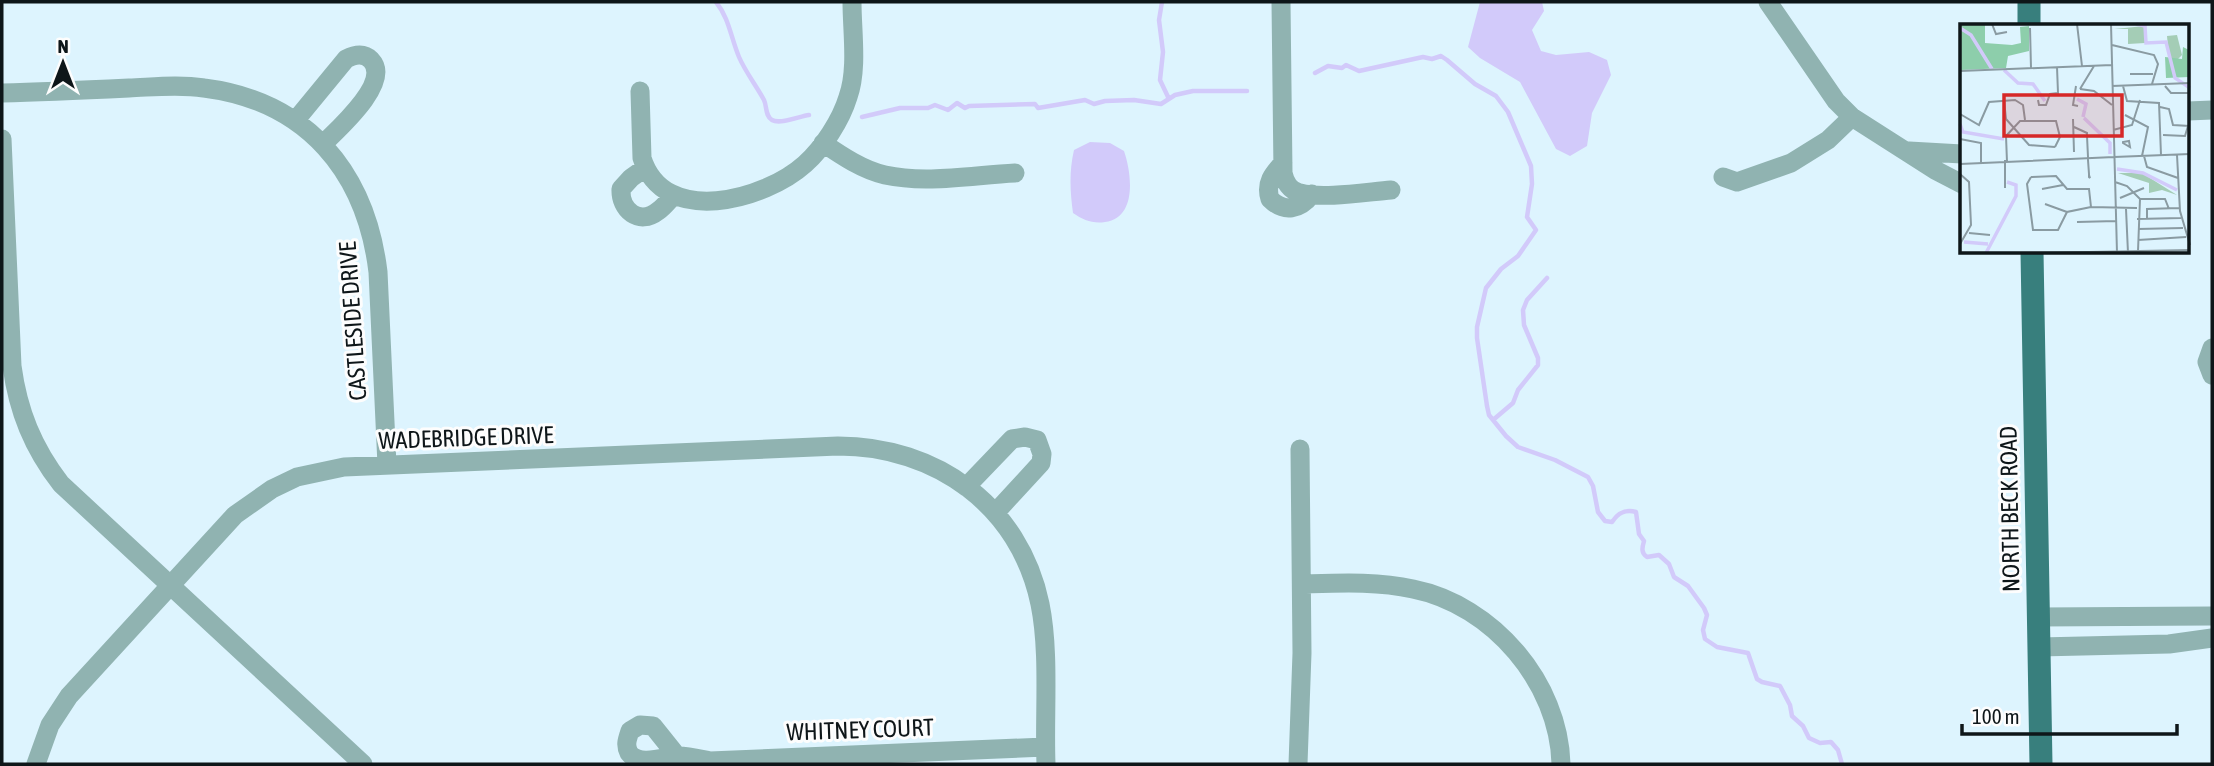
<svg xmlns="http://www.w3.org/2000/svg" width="2214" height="766" viewBox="0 0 2214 766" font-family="'Asap Condensed',sans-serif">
	<rect width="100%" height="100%" fill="#ddf4fe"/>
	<path fill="#d2cafa" d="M1480,2H1542L1544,11L1532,30L1541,51L1556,55L1589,52L1607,60L1611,75L1592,113L1587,146L1570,156L1556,149L1520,82L1480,58L1468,47Z
		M1090,142L1110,143L1124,151C1132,174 1137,218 1105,222C1093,224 1083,220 1073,213C1070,191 1069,172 1074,150Z"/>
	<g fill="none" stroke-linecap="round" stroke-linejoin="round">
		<path stroke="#d2cafa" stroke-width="4.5" d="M716,2C729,18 731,38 739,57C746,73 756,85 764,100C767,106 765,116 772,120C780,125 800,116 809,115
			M1162,2L1159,20L1163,52L1160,80L1169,99
			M1315,73L1328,66L1342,68L1346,65L1359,71L1423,57L1432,59L1441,56L1447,60L1475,84L1496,96L1508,112L1531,166L1532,184L1527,217L1536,230L1518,256L1501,269L1486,288L1477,327V338L1487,406L1489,415L1506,436L1518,447L1555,460L1588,477L1593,486L1598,512L1605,521L1612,522C1618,513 1625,509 1636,512L1639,534L1644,541C1642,548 1641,553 1647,557L1659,555L1669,564L1674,577L1688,586L1704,608L1707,615L1703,630L1705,639L1717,647L1748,653L1757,679L1762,682L1780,686L1790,705L1792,716L1803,726L1809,738L1820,743L1831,742L1838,750L1842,764
			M862,117L900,108H928L935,105L948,110L957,103L965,108L969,106L1035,104L1038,108L1085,100L1094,104L1105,101L1134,100L1161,104L1175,95L1193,91H1247
			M1493,420L1513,403L1518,390L1538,365V358L1524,325L1523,310L1527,300L1547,278"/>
		<path stroke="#90b3b1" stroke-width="19" d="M1281,2L1283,173C1285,182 1290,191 1300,193C1323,199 1366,192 1391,190
			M1768,2L1836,101L1852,117L1935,170L1962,184
			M640,91L642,158C664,228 765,200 805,164C823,148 841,120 848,97C858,69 852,32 852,2
			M2,93C44,92 87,90 129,88C154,87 179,84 204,88C307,101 366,172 378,272L387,465
			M2188,111L2212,110
			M295,121L346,59C354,55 363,52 371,60C392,82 338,129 323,144
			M2,139L12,366C18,411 33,448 61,484L363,764
			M823,143C842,156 863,170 885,175C926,184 973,175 1015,173
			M1909,151L1962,154
			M1283,163C1273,174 1265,183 1270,199C1284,213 1300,210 1312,194
			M645,168L631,178L621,189C620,210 639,226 658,211C664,207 669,200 674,195
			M1723,177L1737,182L1791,163L1828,140L1852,117
			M2212,348L2207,362L2212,375
			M966,487L1012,439L1025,437L1037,440L1042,454L1041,463L996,512
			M1302,584C1339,583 1377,581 1413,589C1493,605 1559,683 1561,764
			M2038,617L2212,616
			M2039,647L2169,644L2212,638
			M677,756L653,726L640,725L630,731C627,740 625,745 629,753C639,766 661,758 676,756C686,755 700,759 710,761L1045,747
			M36,764L50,725L69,696L235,515L272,489L297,477L344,467L838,446C936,446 1020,506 1040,604C1050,653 1044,714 1046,764
			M1298,764L1302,653L1300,449"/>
		<path stroke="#387f7d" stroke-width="23" d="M2029,2V26
			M2032,252L2041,764"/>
	</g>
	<g text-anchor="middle" stroke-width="6" stroke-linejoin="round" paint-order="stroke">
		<g font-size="24" fill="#0e1619" stroke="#fdfdfd">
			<text transform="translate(353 321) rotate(-94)" y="8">CASTLESIDE DRIVE</text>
			<text transform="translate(466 438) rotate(-2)" y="8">WADEBRIDGE DRIVE</text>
			<text transform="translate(2010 509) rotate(-91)" y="8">NORTH BECK ROAD</text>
			<text transform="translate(860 730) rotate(-2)" y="8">WHITNEY COURT</text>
		</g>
	</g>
	<g transform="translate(1960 24)">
		<rect width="229" height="229" fill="#ddf4fe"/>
		<path d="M185,2V19L168,20V5H154ZM217,11L222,31L217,36L209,35L207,12ZM158,149H182L217,171L202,166L189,169V159Z" fill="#a4cdb6"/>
		<path d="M0,0H25V19L52,21L61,19L60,3L69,2V27L48,32L46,44L0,46ZM223,23L229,26V53L206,54L205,33L222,35Z" fill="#8dceab"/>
		<path fill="none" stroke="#d2cafa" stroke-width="3.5" d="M176,0L185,2L186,19L206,18L215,54L230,64M0,4L11,11L32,45M44,46L58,59L73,60L85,77M117,75L126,80L123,93M124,94L150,119V130M0,100L3,108L44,115M157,145L183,149L217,166M4,218L28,220M26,229L56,172V161L47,158"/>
		<path fill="none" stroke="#8a9ba2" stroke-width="2" d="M32,0L36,10L47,8M117,0L122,42M151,0L157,229M70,4L71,44M152,21L194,31L198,40L192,60M0,47L152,41M170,50H193M116,62L113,81L118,82M152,62L230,59M163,62L167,77L199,79L201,131M205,62L211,69H230M120,65L134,67L152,81M120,65L134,42M44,76L46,95L69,121L95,123M78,76L79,81H86L90,70L98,69L97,43M200,83L209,85L213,101L230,102M0,90L19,101L29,78L55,76L63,81L65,96M165,91L188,103L182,132M113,95L114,128M114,103L127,109V112L128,133V136L129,150V153L130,154L129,151M153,106L172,101L180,76M203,111L225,112L228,102M0,115L21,119V139M169,117L170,123L163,119V118ZM217,131L220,187L230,221M184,132L187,143L218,154M154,133L230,130M45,136V164M47,138L46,112L60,97H96L100,113L95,123M0,140L154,133M0,150L9,158L11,201L0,220M71,153L67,160L73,206H98L107,188L131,183M71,153L96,152L107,165H129L131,183M155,158L167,162L180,175H205L209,185M82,165L103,161M160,174L184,164M85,180L107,188M131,183L177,184M166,185L168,229M177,195L221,194M187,195V185L219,184M117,198L156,197M178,205L223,204M9,209L30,211M178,216L226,213M178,227L180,175M78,229L230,226"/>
		<path fill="#d62828" fill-opacity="0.15" stroke="#d62828" stroke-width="3.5" d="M44,71H162V112H44Z"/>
		<rect width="229" height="229" fill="none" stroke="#0e1619" stroke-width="3.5"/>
	</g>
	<rect width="2214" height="766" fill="none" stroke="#0e1619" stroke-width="7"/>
	<g transform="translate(63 63)" stroke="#fdfdfd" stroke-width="5" paint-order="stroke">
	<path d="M0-5L12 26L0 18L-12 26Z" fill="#0e1619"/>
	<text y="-10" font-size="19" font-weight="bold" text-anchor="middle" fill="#0e1619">N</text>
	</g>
	<path d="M1962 724v10h215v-10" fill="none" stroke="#0e1619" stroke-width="3.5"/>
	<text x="1972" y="724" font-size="21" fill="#0e1619" stroke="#fdfdfd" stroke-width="5" paint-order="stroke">100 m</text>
</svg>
